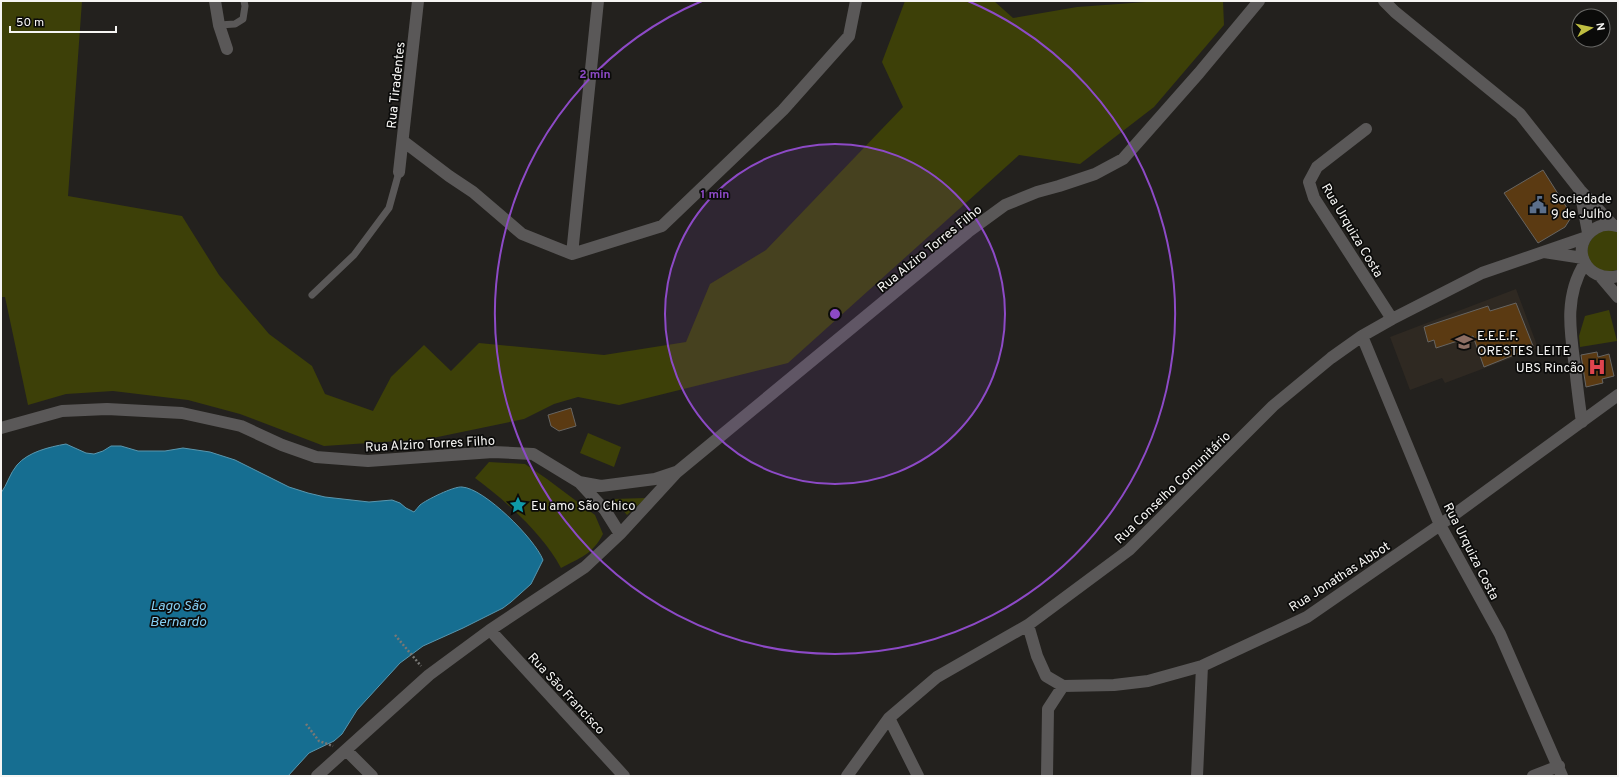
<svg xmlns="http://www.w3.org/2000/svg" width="1619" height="777" viewBox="0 0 1619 777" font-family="Overpass,sans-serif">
	<rect width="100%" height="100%" fill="#23211e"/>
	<path fill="#2f2922" d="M1516,289L1538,348L1445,383L1442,378L1410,390L1390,337Z"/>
	<path fill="#3d4008" d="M1,1H82L68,196L182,216L219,275L269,334L312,366L325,394L373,411L391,377L424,345L451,371L479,343L604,355L686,342L710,284L766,250L903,107L882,62L905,1H994L1013,18L1077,7L1160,1H1223L1224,25L1154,107L1080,164L1019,155L788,363L619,405L578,397L554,404L524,419L428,439L324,446L240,414L188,400L113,391L66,394L28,405L5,297H1Z
		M1604,230H1611L1618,232V270C1585,278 1576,242 1604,230Z
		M1609,310L1617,341L1580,347L1579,336L1585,316Z
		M588,433L621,447L614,467L580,453Z
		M489,462L525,464L547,479L595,515L603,534C593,554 580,558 561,568C543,534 506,501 475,478Z
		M646,498L627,515L613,499Z"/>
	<path fill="#166e91" stroke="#5996ae" d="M66,444L86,453L94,454L103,451L111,446H121L138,451H165L183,448L210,452L235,460L289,487L308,493L325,497L369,502L392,500L400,503L406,508L414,512C416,510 418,507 420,505C426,500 454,486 462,487C484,488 535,539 543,560L531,584L511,602L503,608L463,628L423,646L400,663L357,710L342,734L334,741L309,753L288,776H1V493C7,485 10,473 17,465C28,452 49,447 66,444Z"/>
	<path fill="#5b3a12" stroke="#676562" d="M1543,170L1572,216L1565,227L1538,243L1504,193Z
		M1516,303L1533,346L1519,350V353L1484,367L1473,336L1436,348L1434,340L1428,342L1424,327L1488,306L1490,311Z
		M1597,352L1598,357L1609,354L1614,376L1602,379L1603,383L1586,387L1581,355Z
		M571,408L576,426L559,431L551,426L548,415Z"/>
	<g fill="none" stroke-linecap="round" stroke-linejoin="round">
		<path stroke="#797875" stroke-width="2.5" stroke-dasharray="2 2" stroke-linecap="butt" d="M395,635L421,666
			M306,724L319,741L333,746"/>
		<path stroke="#5a5858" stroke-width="7" d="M219,25L235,24L243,19L245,6L244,1
			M312,295L354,255L389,208L399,172"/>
		<path stroke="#5a5858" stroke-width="12" d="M215,1L219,25L227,49
			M1384,1L1395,12L1520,114L1580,190L1613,225
			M1366,129L1317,167L1309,182L1314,198L1392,319
			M403,141L449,176L473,192L522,234L572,254L662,226L783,110L849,36L856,1
			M399,172L418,1
			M1580,190L1588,233
			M1617,226C1610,224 1603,224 1596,228C1567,245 1586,284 1618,276
			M1544,252L1583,258
			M572,254L598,1
			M1601,277L1618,297
			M1362,336L1440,525L1500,634L1562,776
			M1582,422C1579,404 1577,385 1575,367C1570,331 1564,296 1585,263
			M1,428L62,411L107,409L182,413L241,426L282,445L316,457L368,461L493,452L533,454L579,482L605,510L620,534
			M579,482L601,486L655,479L676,472
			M1028,625L1037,656L1046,676L1063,686L1114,685L1148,681L1202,666L1307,617L1440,525L1618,395
			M490,630L624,776
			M889,718L918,776
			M346,750L372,776
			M317,776L429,675L490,630L585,567L620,534L677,472L968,232L1005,205L1037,192L1059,186L1095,174L1123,159L1199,73L1259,1
			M847,776L889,718L937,677L1028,625L1129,550L1273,406L1331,358L1362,336L1392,319L1482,273L1584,238
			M1047,776L1048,709L1063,686
			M1197,776L1202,666
			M1533,776L1559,766"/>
	</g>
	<circle cx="835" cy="314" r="170" fill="#8d4ac7" fill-opacity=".12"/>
	<g fill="none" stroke="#8d4ac7" stroke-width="2">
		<circle cx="835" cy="314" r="170"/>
		<path d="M968 1A340 340 0 1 1 702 1"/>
	</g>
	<defs>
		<g id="civic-bare" transform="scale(1.38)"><path d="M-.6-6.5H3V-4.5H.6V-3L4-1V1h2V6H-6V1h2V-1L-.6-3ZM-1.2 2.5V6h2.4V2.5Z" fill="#5c6f8a" stroke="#0b0b0a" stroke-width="2.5" paint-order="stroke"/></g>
		<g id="school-bare" transform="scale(1.38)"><path d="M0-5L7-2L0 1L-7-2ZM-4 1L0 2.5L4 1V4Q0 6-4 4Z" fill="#8d6e63" stroke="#0b0b0a" stroke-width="2.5" paint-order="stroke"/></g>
		<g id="hospital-bare" transform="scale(1.38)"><path d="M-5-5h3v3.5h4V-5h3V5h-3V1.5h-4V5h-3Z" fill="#e0444e" stroke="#0b0b0a" stroke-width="2.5" paint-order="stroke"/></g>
		<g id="sight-bare" transform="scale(1.38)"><path d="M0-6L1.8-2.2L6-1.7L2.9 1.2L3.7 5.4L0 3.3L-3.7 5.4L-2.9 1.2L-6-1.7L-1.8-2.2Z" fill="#0f9aa8" stroke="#0b0b0a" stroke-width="2.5" paint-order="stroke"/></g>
	</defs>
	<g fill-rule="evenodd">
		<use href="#civic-bare" x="1538" y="205"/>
		<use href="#school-bare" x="1464" y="342"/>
		<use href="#hospital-bare" x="1597" y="367"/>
		<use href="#sight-bare" x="518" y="505"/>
	</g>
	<g text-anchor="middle" stroke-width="3.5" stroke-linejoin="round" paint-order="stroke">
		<g font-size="13" fill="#f6f5f3" stroke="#0b0b0a">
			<text transform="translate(395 85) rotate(-84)" y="5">Rua Tiradentes</text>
			<text transform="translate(1353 230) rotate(59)" y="5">Rua Urquiza Costa</text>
			<text transform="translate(929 248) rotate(-39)" y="5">Rua Alziro Torres Filho</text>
			<text transform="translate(430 443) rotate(-3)" y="5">Rua Alziro Torres Filho</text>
			<text transform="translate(1172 487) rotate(-44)" y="5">Rua Conselho Comunitário</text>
			<text transform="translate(1472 551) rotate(63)" y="5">Rua Urquiza Costa</text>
			<text transform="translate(1339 576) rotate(-33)" y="5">Rua Jonathas Abbot</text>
			<text transform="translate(567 693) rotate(47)" y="5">Rua São Francisco</text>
		</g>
		<g font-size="13" fill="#f6f5f3" stroke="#0b0b0a" text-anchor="start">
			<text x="1551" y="203">Sociedade<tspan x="1551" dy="15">9 de Julho</tspan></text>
			<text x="1477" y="340">E.E.E.F.<tspan x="1477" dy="15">ORESTES LEITE</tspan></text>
			<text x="1584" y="372" text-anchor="end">UBS Rincão</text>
			<text x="531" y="510">Eu amo São Chico</text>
		</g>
		<g font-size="14" font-style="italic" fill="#85cef2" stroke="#0b0b0a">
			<text x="178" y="610">Lago São<tspan x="178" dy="16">Bernardo</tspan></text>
		</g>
	</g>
	<circle cx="835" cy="314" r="6" fill="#8d4ac7" stroke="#0b0b0a" stroke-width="2"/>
	<g font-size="12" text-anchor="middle" font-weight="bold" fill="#8d4ac7" stroke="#0b0b0a" stroke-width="3.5" stroke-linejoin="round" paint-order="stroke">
		<text x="595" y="78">2 min</text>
		<text x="715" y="198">1 min</text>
	</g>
	<rect width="1619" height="777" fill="none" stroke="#f6f5f3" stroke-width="4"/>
	<g transform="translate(1591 28) rotate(81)"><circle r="19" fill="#0b0b0a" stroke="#696967"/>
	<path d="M0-3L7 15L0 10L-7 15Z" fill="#bfbe41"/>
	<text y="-6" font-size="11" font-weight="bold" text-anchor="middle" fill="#f6f5f3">N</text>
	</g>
	<path d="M10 26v6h106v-6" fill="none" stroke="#f6f5f3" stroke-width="2"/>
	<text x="16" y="26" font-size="12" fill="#f6f5f3" stroke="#0b0b0a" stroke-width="3" paint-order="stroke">50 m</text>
</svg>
